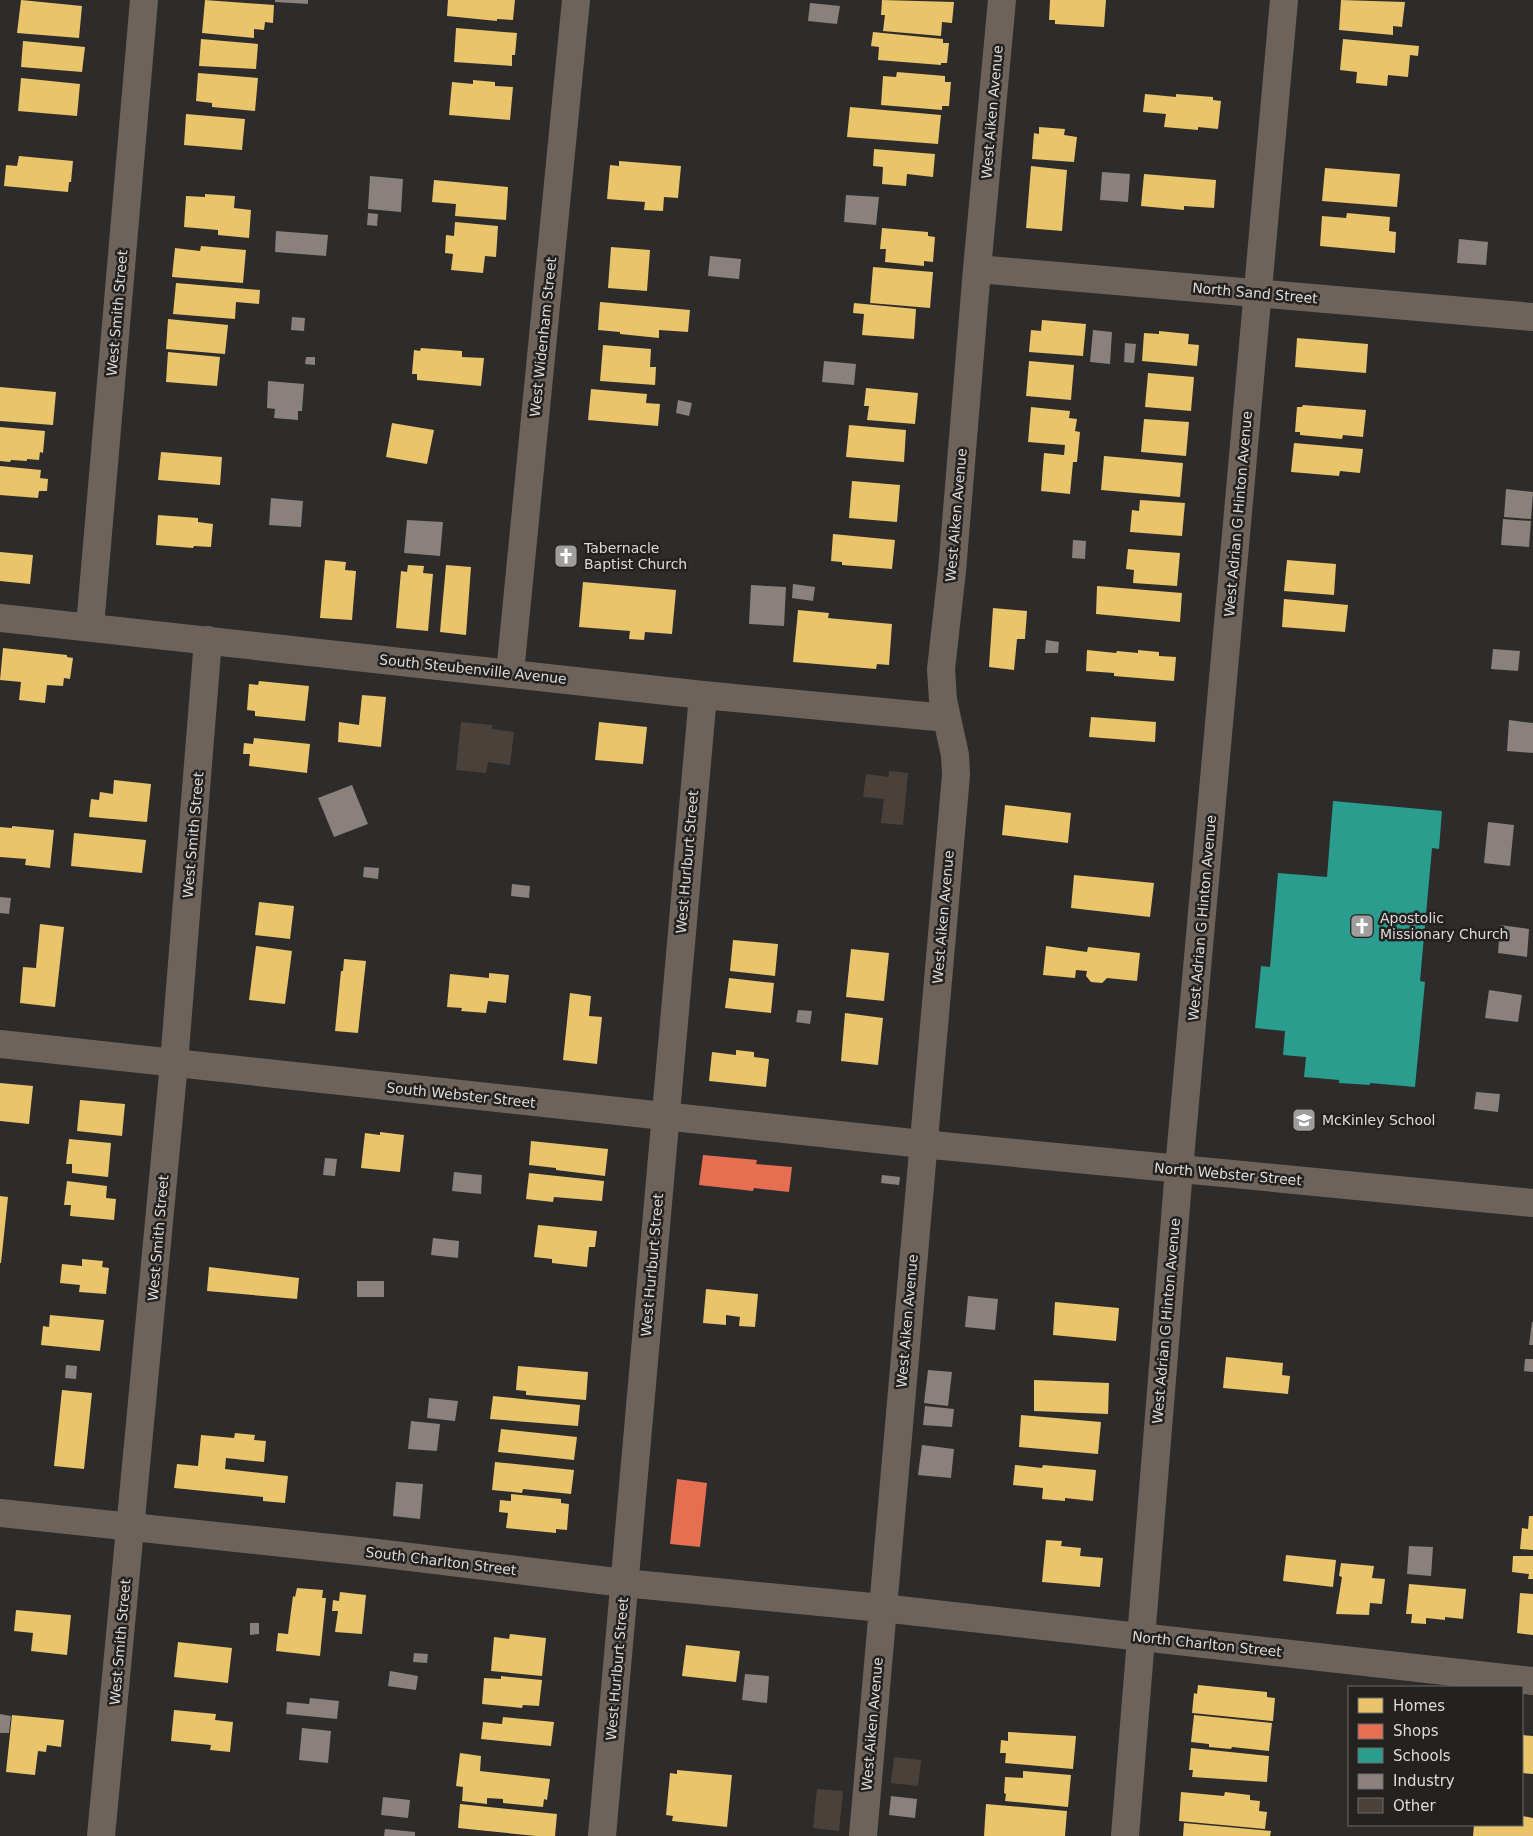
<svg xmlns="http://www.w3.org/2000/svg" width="1533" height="1836" viewBox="0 0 1533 1836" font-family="'DejaVu Sans',sans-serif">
	<rect width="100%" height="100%" fill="#2d2c2b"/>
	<path fill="#e9c46a" d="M21,0L82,6L79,38L17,33Z
		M205,0L274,5L273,23L265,22L264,30L254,29V38L202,33Z
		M448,0H515L513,20L497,19V21L447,16Z
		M882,0L954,2L952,23L942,22L941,36L883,31L885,15H881Z
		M1050,0H1106L1104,27L1055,24V20H1049Z
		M1341,0L1405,2L1402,27L1393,26V35L1339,30Z
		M456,28L517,33L515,55H512V66L454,62Z
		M873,32L943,39V43H949L947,63H941V65L878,60L879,47L871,46Z
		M201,39L258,44L256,69L199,66Z
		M1343,39L1419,46L1418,56L1410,55L1408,77L1388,75L1387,86L1356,83L1357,72L1340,70Z
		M23,41L85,47L82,72L21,67Z
		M897,72L945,76V82H951L949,106H942V110L881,105L883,76L896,77Z
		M198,73L258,78L255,111L212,107V103L196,101Z
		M21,78L80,84L77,116L18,111Z
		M473,80L495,82V86L513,87L510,120L449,115L452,82L473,84Z
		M1145,94L1176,97V94L1213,97V100L1221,101L1218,129L1198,127V130L1164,127L1166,114L1143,112Z
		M850,107L941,115L938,144L847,137Z
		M186,114L245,119L242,150L184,145Z
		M1039,127L1065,129L1064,135L1077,137L1074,162L1032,159L1034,133L1039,134Z
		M874,149L935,154L933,177L907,174L906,186L882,184L883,167L873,166Z
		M19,156L73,161L71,182H69L68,192L4,186L6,165L17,166Z
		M619,161L681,166L678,198L664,197L663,211L644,210L645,202L607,199L610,165L619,166Z
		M1031,166L1067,170L1062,231L1026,228Z
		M1325,168L1400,174L1397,207L1322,201Z
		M1144,174L1216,180L1214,208L1184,206V210L1141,206Z
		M434,180L508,187L506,220L455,216L456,204L432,202Z
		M205,194L235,196L234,208L251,210L249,238L218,235V230L184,227L186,196L205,197Z
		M1347,213L1390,217L1389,231L1396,232L1395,253L1320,246L1322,216L1346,218Z
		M455,222L498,226L496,257L485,256L483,273L451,270L453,254L445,253L446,235L454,236Z
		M882,228L928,232V236L935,237L933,262L924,261V266L885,262L886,249H880Z
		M201,246L246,250L243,283L172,277L175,248L200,251Z
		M611,247L650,250L647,291L608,288Z
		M873,267L933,272L930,308L870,303Z
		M176,283L260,290L259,304L236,302L235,319L173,314Z
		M600,302L690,310L688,332L659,330V338L620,334V332L598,330Z
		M854,303L916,309L914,339L862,335L864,314L853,313Z
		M168,319L228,325L225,354L166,349Z
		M1042,320L1086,324L1083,356L1029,352L1031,330L1041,331Z
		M1159,331L1189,334L1188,344L1199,345L1197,366L1142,361L1144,333L1159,334Z
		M1297,338L1368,344L1366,373L1295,367Z
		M603,345L651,349L650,367H656L655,385L600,381Z
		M421,348L462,351V357L484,358L481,386L417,380V374H412L414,350L420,351Z
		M168,352L220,357L217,386L166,382Z
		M1029,361L1074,365L1071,400L1026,396Z
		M1148,373L1194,377L1191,411L1145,407Z
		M0,387L56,392L53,425L0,421Z
		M866,388L918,393L915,424L867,420L869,406H864Z
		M591,389L647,394L646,403L660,404L658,426L588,420Z
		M1303,405L1366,410L1363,437L1343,435L1342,439L1300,435V432H1295L1297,407H1302Z
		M1031,407L1070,411L1069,418L1077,419L1075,431L1080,432L1077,462H1073L1070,494L1041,491L1044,453L1064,455L1065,445L1028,442Z
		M1144,419L1189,422L1186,456L1141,452Z
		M392,423L434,430L427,464L386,457Z
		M849,425L906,430L904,462L846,457Z
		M0,427L45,431L43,453L40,452L39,460L27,459V461L11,460L10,462L0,461Z
		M1294,443L1363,449L1360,473L1340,471L1339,476L1291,472Z
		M161,452L222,457L220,485L158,480Z
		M1104,456L1183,463L1180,497L1101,490Z
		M0,466L41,470L40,478L48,479L47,491H39L38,498L0,495Z
		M852,481L900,485L897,522L849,518Z
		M1140,500L1185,503L1182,536L1130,532L1132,510L1139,511Z
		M158,515L198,518V522L213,524L211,547L194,546L193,548L156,545Z
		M833,534L895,540L892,569L842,565V562L831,561Z
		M1128,549L1180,553L1177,586L1133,583L1134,570L1126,569Z
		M0,552L33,555L30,584L0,581Z
		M325,560L346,562L345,570L356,571L352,620L320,618Z
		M1287,560L1336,564L1334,595L1284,591Z
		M408,565L424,566L423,573L433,574L428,631L396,628L401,571L407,572Z
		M446,565L471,567L466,635L440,632Z
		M583,582L676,590L672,634L645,632L644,640L629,639L630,631L579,627Z
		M1097,586L1182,593L1180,622L1096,614Z
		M1284,599L1348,605L1345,632L1282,627Z
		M993,608L1027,611L1025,639H1017L1014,670L989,667Z
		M798,610L829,613L828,618L892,624L889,665L877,664L876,669L793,662Z
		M3,648L67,655V657L73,658L70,679L64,678L63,686L47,685L45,703L19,700L21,682L0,680Z
		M1087,650L1116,653L1117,651L1138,653V650L1159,652V656L1176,657L1174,681L1114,676V673L1086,671Z
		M259,681L309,686L305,721L255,716V711L247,710L249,684L258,685Z
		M362,695L386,697L381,747L338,742L339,722L359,725Z
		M1091,717L1156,722L1155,742L1089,737Z
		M599,722L647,727L643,764L595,760Z
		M254,738L310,744L307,773L249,766L250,754H243L244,743L253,744Z
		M114,780L151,784L147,822L89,817L91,799L99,800L100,792L113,794Z
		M1005,805L1071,813L1068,843L1002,835Z
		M12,826L54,830L50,868L25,865L26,859L0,857V827L12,828Z
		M74,833L146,840L142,873L71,866Z
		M1074,875L1154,883L1150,917L1071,908Z
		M259,902L294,906L290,939L255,935Z
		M40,924L64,927L55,1007L20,1003L23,967L36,968Z
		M733,940L778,944L775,976L730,971Z
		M256,946L292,951L285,1004L249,1000Z
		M1046,946L1087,952L1088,947L1140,953L1137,981L1107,978L1102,983L1091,982L1086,976L1087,971L1076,970L1075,978L1043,975Z
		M851,949L889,953L884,1001L846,997Z
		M344,959L366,961L358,1033L335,1031L341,971H343Z
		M489,973L509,975L506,1003L488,1001L486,1013L461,1011L462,1008L447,1007L450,974L489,978Z
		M729,978L774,983L771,1013L725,1008Z
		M570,993L591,996L589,1016L602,1017L597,1064L563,1060Z
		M845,1013L883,1018L878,1065L841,1061Z
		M736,1050L754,1052V1057L769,1059L766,1087L709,1081L712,1052L736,1055Z
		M0,1083L33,1086L29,1124L0,1121Z
		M80,1100L125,1104L122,1136L77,1131Z
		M380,1132L404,1135L400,1172L361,1168L365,1133L380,1135Z
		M69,1139L111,1143L108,1177L72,1173V1164H66Z
		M531,1141L608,1149L605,1176L556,1170V1168L529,1165Z
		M529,1173L604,1181L602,1201L554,1197L553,1202L526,1199Z
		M67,1181L107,1186L106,1198L116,1199L114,1220L70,1216L71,1205H64Z
		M0,1196L8,1197L1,1263H0Z
		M538,1225L597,1231L595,1247H589L587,1267L552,1263V1259L534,1257Z
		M82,1259L103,1261L102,1267L109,1268L106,1294L79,1292L80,1285L60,1283L62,1264L82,1266Z
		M209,1267L299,1278L297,1299L207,1291Z
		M706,1289L758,1294L755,1327L739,1326L740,1317L726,1315V1325L703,1323Z
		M1055,1302L1119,1308L1116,1341L1053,1335Z
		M50,1315L104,1320L100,1351L41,1345L43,1326L49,1327Z
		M1226,1357L1283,1363L1282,1375L1290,1376L1288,1394L1223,1388Z
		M518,1366L588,1372L586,1400L526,1395V1391L516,1390Z
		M1034,1380L1109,1383L1108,1414L1034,1411Z
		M62,1390L92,1393L84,1469L54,1466Z
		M493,1396L580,1405L578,1426L490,1419Z
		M1021,1415L1101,1422L1098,1454L1019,1447Z
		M501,1429L577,1437L574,1460L498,1452Z
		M235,1433L255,1435L254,1440L266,1441L264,1462L226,1458L225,1469L288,1476L285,1503L263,1501V1497L174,1488L177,1464L198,1466L201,1435L234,1438Z
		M495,1462L574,1470L571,1494L523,1489L522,1493L492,1490Z
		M1015,1465L1042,1468L1043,1465L1096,1470L1093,1501L1065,1498V1501L1042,1499L1043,1488L1013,1485Z
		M511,1494L561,1499V1503L569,1504L567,1530L556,1529V1533L506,1528L508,1513L499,1512L500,1500L511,1501Z
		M1529,1516H1533V1550L1520,1549L1522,1528L1528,1529Z
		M1046,1540L1062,1541L1061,1546L1081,1548L1080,1556L1103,1558L1100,1587L1042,1582Z
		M1286,1555L1336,1560L1333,1587L1283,1581Z
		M1513,1556H1533V1579H1528L1529,1574L1512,1572Z
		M1341,1563L1374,1566L1372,1578L1385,1579L1382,1604L1370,1603L1369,1615L1336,1614L1342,1577L1339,1576Z
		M1409,1584L1466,1589L1463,1619L1445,1617V1620L1426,1618V1624L1411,1623L1412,1614H1406Z
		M297,1588L323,1590L322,1598H326L320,1656L276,1651L278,1633L288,1634L293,1596L295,1597Z
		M340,1592L366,1595L362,1634L335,1632L338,1611H332L333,1600L339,1601Z
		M1520,1593L1533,1594V1635L1517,1633Z
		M16,1610L71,1615L67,1655L31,1651L33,1633L14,1631Z
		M510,1634L546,1638L542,1676L491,1671L494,1637L509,1639Z
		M178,1642L232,1648L228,1683L174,1677Z
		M686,1645L740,1651L736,1682L682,1676Z
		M501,1676L542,1680L539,1706L523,1705L522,1708L482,1704L484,1678L501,1679Z
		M1198,1685L1267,1692V1697L1275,1698L1273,1721L1192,1713L1194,1693L1197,1694Z
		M174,1710L216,1714L215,1720L233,1722L230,1752L210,1750L211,1745L171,1741Z
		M12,1715L64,1720L61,1747L47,1745L46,1752L38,1751L35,1775L6,1772Z
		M1194,1715L1272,1723L1269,1751L1232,1747L1231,1749L1209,1747V1744L1191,1742Z
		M503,1717L554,1722L551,1746L481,1739L483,1722L502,1724Z
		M1008,1732L1076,1736L1073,1769L1005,1763L1006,1753H1000L1001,1740L1008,1741Z
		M1522,1735L1533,1736V1774L1522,1773Z
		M1191,1748L1269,1756L1267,1782L1192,1777L1193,1770H1189Z
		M460,1753L481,1756L480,1771L550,1779L547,1800L544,1799L543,1807L503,1803V1799L487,1798V1804L462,1801L463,1787L456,1786Z
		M677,1770L732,1775L727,1827L672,1821L673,1816L666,1815L670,1773L677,1774Z
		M1023,1771L1071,1775L1068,1807L1005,1801L1006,1794L1004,1793L1005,1777L1023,1778Z
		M1181,1792L1224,1796L1225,1792L1250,1795V1800L1260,1801L1259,1811L1267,1812L1265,1829L1179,1821Z
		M460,1804L557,1814L555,1836H536L458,1828Z
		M986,1804L1067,1811L1065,1836H984Z
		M1522,1816L1533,1818V1836H1473L1474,1825H1522Z
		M1184,1823L1271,1831L1270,1836H1183Z"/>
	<path fill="#e76f51" d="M703,1155L757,1160L756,1164L792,1167L789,1192L754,1188L753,1191L699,1185Z
		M677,1479L707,1483L700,1547L670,1544Z"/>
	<path fill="#2a9d8f" d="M1333,801L1442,811L1439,849L1432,848L1420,981L1425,982L1415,1087L1370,1083V1085L1339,1083V1080L1304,1077L1306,1057L1283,1055L1285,1031L1255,1028L1261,966L1270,967L1278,873L1327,877Z"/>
	<path fill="#8a817c" d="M275,0H308V4L275,2Z
		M810,3L840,6L837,24L808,21Z
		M1102,172L1130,174L1128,202L1100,200Z
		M370,176L403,179L401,212L368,209Z
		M846,195L879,197L876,225L844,222Z
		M368,213L378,214L377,226L367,225Z
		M276,231L328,235L326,256L275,252Z
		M1459,239L1488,242L1486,265L1457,263Z
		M710,256L741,259L739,279L708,276Z
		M292,317L305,318L304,331L291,330Z
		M1093,330L1112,332L1110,364L1090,362Z
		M1125,343L1136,344L1134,363L1124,362Z
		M306,357H315V365L305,364Z
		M824,361L856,364L854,385L822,382Z
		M268,381L304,384L302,411H298V420L274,418L275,409L267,408Z
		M678,400L692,403L689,416L676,413Z
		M1506,489L1533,492L1531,519L1504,517Z
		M271,498L303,501L301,527L269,525Z
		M1503,519L1531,521L1529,547L1501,545Z
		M407,520L443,522L440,556L404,553Z
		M1073,540L1086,541L1085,559L1072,558Z
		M793,584L815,587L813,601L792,598Z
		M751,585L786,587L784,626L749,624Z
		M1046,640L1059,642L1058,653H1045Z
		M1493,649L1520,651L1518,671L1491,669Z
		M1509,720L1533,723V753L1507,751Z
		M352,785L368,824L334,837L318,798Z
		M1488,822L1514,825L1510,866L1484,863Z
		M364,867L379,868L378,879L363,877Z
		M512,884L530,886L529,898L511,896Z
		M0,897L11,898L9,914L0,913Z
		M1500,925L1529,929L1527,957L1498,953Z
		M1489,990L1522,995L1518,1022L1485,1018Z
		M798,1010L812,1011L810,1024L796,1022Z
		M1476,1092L1500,1094L1498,1112L1474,1109Z
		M325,1158L337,1159L335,1176L323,1175Z
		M454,1172L482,1175L481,1194L452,1191Z
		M882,1175L900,1177L899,1185L881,1183Z
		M433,1238L459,1241L458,1258L431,1255Z
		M357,1281H384V1297H357Z
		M968,1296L998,1299L995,1330L965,1327Z
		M1532,1322H1533V1345H1529Z
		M1525,1359H1533V1372L1524,1371Z
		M66,1365L77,1366L76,1379L65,1378Z
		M928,1370L952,1372L948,1406L924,1403Z
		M429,1398L458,1401L455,1421L427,1418Z
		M925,1406L954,1409L952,1427L923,1425Z
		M411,1421L440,1424L437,1451L408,1449Z
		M922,1445L954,1449L951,1478L918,1475Z
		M396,1482L423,1484L420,1519L393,1516Z
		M1409,1546L1433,1547L1431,1576L1407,1574Z
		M250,1623H259V1634L250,1635Z
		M414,1653L428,1654L427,1663L413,1662Z
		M390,1671L418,1676L416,1690L388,1686Z
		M745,1674L769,1676L767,1703L742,1700Z
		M310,1698L339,1701L337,1719L286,1714L287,1702L309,1704Z
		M0,1714L11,1716L9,1733H0Z
		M302,1728L331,1731L328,1763L299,1760Z
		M891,1796L917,1799L915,1818L889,1815Z
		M383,1797L410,1800L408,1818L381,1815Z
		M385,1829L415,1832V1836H384Z"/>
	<path fill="#4a413b" d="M461,722L492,725V729L514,732L510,765L488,762L486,773L456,770Z
		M889,771L908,773L903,825L881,823L884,799L863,797L866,774L889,777Z
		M894,1757L921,1760L918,1786L891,1783Z
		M817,1789L843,1791L839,1831L813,1828Z"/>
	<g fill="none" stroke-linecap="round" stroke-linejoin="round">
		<path stroke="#6e635b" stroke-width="28" d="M977,269L1533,317
			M0,618L703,695L947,718
			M90,626L144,0
			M510,673L576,0
			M0,1044L922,1144L1533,1203
			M0,1513L377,1553L624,1583L882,1608L1533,1681
			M101,1836L174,1063L208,640
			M602,1836L703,695
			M863,1836L956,775L955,755L943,700L941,669L952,571L977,269L1002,0
			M1125,1836L1179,1169L1284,0"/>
	</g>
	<defs>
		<g id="church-square" transform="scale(1.25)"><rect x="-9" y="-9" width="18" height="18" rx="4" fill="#a09e9d" stroke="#242220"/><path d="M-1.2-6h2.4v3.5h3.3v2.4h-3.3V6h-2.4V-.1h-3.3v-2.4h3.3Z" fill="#fff"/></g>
		<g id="school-square" transform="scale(1.25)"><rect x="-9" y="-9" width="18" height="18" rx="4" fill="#a09e9d" stroke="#242220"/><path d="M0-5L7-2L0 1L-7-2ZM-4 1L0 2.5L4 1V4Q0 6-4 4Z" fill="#fff"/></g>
	</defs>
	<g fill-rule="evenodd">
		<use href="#church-square" x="566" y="556"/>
		<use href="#church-square" x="1362" y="926"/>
		<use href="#school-square" x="1304" y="1120"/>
	</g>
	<g text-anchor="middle" stroke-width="5" stroke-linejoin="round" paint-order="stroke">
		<g font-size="14" fill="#dedcdb" stroke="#242220">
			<text transform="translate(992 112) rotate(-85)" y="5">West Aiken Avenue</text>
			<text transform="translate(1255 293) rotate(5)" y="5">North Sand Street</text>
			<text transform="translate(117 313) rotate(-85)" y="5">West Smith Street</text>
			<text transform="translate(543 337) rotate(-84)" y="5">West Widenham Street</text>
			<text transform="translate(1238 514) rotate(-85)" y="5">West Adrian G Hinton Avenue</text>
			<text transform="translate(956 515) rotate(-85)" y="5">West Aiken Avenue</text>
			<text transform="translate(473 669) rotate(6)" y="5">South Steubenville Avenue</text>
			<text transform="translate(193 835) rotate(-85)" y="5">West Smith Street</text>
			<text transform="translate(687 862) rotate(-85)" y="5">West Hurlburt Street</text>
			<text transform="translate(943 917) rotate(-85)" y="5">West Aiken Avenue</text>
			<text transform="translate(1202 918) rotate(-85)" y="5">West Adrian G Hinton Avenue</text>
			<text transform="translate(461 1095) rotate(6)" y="5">South Webster Street</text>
			<text transform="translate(1228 1174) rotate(5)" y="5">North Webster Street</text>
			<text transform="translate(158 1238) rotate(-85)" y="5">West Smith Street</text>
			<text transform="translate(652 1265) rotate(-85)" y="5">West Hurlburt Street</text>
			<text transform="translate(907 1321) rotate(-85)" y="5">West Aiken Avenue</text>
			<text transform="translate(1166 1321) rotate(-85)" y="5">West Adrian G Hinton Avenue</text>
			<text transform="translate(441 1561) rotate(7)" y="5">South Charlton Street</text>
			<text transform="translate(120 1642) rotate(-85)" y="5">West Smith Street</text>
			<text transform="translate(1207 1644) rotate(6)" y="5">North Charlton Street</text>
			<text transform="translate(617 1669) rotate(-85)" y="5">West Hurlburt Street</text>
			<text transform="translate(872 1724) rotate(-85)" y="5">West Aiken Avenue</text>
		</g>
		<g font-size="14" fill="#dedcdb" stroke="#242220" text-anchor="start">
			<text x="584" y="553">Tabernacle<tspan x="584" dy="16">Baptist Church</tspan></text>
			<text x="1380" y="923">Apostolic<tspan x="1380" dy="16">Missionary Church</tspan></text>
			<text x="1322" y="1125">McKinley School</text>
		</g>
	</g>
	<rect x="1348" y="1686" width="175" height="140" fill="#242220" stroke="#6e6c6b"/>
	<rect x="1358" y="1698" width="25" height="15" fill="#e9c46a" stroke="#6e6c6b"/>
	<text x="1393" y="1711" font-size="15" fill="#dedcdb">Homes</text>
	<rect x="1358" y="1724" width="25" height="15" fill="#e76f51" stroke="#6e6c6b"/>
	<text x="1393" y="1736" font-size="15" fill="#dedcdb">Shops</text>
	<rect x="1358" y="1748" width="25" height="15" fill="#2a9d8f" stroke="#6e6c6b"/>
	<text x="1393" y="1761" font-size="15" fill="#dedcdb">Schools</text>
	<rect x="1358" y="1774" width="25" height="15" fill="#8a817c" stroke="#6e6c6b"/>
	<text x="1393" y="1786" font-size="15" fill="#dedcdb">Industry</text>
	<rect x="1358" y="1798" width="25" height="15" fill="#4a413b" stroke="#6e6c6b"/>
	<text x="1393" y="1811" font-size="15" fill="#dedcdb">Other</text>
</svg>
